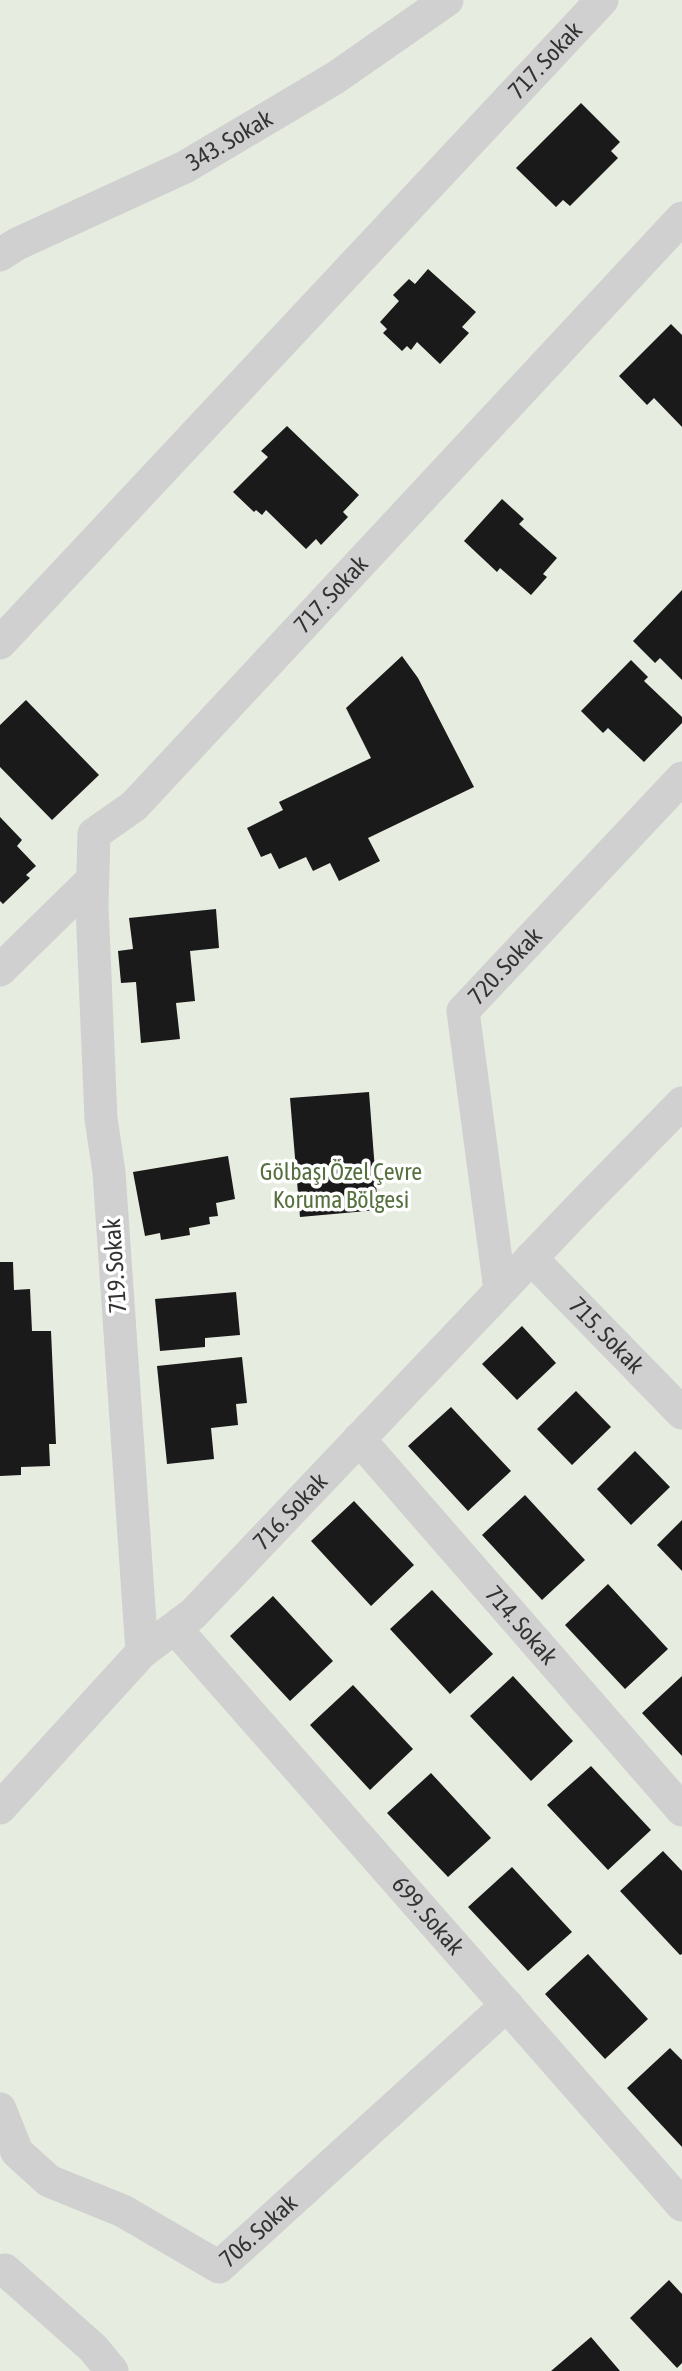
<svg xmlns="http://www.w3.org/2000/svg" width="682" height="2371" viewBox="0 0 682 2371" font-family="'Asap Condensed',sans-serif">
	<rect width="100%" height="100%" fill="#fff"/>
	<path fill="#e6ecdf" d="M0,0H682V2371H0Z"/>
	<path fill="#1a1a1a" d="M581,103L620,142L611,151L618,158L570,206L563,200L556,207L516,168Z
		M428,269L476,312L462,327L469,333L440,364L417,342L411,350L407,346L402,351L383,333L387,329L380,322L399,301L393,295L409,279L415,284Z
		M671,324L682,335V427L654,398L647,405L619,376Z
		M287,426L359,495L343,512L348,517L321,545L316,539L306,549L266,510L262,515L256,510L254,512L233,492L268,457L261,451Z
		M502,499L524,519L519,524L557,558L543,574L547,577L531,595L500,568L497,572L464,541Z
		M682,590V680L660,658L655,663L633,641Z
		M402,656L418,678L474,787L368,838L380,861L339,881L330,863L313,871L306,857L279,869L271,853L261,857L247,828L283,810L279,802L371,758L346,708Z
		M631,660L648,677L644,681L682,717V723L644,762L608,728L603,733L581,711Z
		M26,700L99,775L52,820L0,767V725Z
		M0,817L22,840L17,846L36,866L26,875L30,878L3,904L0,901Z
		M216,909L219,948L190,951L195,1001L176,1003L180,1039L141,1043L136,982L121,983L118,951L133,949L129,918Z
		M369,1092L378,1210L300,1217L290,1098Z
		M228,1156L235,1199L216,1203L218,1216L209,1217L210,1224L189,1228L190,1235L161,1240L160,1233L145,1236L133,1172Z
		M0,1262H13L14,1290L30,1289L32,1331H51L56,1444H49L50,1466L21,1467V1475L0,1476Z
		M236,1292L240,1335L205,1338V1347L160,1351L155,1299Z
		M522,1326L556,1363L517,1400L482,1364Z
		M242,1357L247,1403L236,1404L238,1425L211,1428L214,1459L167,1464L157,1366Z
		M576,1391L611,1427L572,1465L537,1429Z
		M451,1407L511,1471L468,1511L408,1446Z
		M635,1451L670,1487L631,1525L597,1489Z
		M525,1495L585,1560L542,1600L482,1535Z
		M354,1501L414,1565L371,1606L311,1541Z
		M682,1520V1571L657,1545Z
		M608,1584L668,1649L625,1689L565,1625Z
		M432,1590L493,1654L450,1694L390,1629Z
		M273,1596L333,1661L290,1701L230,1636Z
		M513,1676L573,1741L531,1781L470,1716Z
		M682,1676V1756L642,1713Z
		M353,1685L413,1749L370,1790L310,1725Z
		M591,1766L651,1830L608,1870L547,1805Z
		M431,1773L491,1838L448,1877L387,1813Z
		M663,1851L682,1871V1954L680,1955L620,1891Z
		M512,1867L572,1932L528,1971L468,1907Z
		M588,1954L648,2019L605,2059L545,1994Z
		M670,2048L682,2060V2147L627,2088Z
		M669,2280L682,2294V2363L677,2368L630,2318Z
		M591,2337L620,2371H551Z"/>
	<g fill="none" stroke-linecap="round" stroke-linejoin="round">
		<g stroke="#d0d0d0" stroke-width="33">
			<path id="s1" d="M0,255L17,244L185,167L335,78L447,0"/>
			<path id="s2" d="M0,643L602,0"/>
			<path d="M0,970L92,880"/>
			<path id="s3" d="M531,1258L682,1413"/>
			<path id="s4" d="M500,1290L463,1011L682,778"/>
			<path id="s5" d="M359,1439L682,1810"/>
			<path id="s6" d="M175,1628L682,2205"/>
			<path id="s7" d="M142,1652L109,1172L101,1119L92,906L94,834L134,806L682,218"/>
			<path id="s8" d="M0,1808L142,1652L193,1614L578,1209L682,1103"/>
			<path id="s9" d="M0,2109L17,2152L49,2181L123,2211L219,2267L507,2005"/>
			<path d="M0,2271L5,2270L93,2348L112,2371"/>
		</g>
	</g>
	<g text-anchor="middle" stroke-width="7" stroke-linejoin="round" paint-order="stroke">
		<g font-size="24" fill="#333" stroke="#fff">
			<text dy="8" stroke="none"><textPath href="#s2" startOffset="798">717. Sokak</textPath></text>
			<text dy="8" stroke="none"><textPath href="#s1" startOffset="257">343. Sokak</textPath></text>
			<text dy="8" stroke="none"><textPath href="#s7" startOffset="1158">717. Sokak</textPath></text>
			<text dy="8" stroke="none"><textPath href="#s4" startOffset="343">720. Sokak</textPath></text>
			<text transform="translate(115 1266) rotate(-94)" y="8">719. Sokak</text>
			<text dy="8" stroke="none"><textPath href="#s3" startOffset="108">715. Sokak</textPath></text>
			<text dy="8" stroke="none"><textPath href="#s8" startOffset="416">716. Sokak</textPath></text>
			<text dy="8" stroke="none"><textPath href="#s5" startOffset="247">714. Sokak</textPath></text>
			<text dy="8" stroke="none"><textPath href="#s6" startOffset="383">699. Sokak</textPath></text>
			<text dy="8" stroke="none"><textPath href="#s9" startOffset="334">706. Sokak</textPath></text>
		</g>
		<g font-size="24" fill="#56703f" stroke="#fff">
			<text x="341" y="1180">Gölbaşı Özel Çevre<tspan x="341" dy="28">Koruma Bölgesi</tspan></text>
		</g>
	</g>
</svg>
